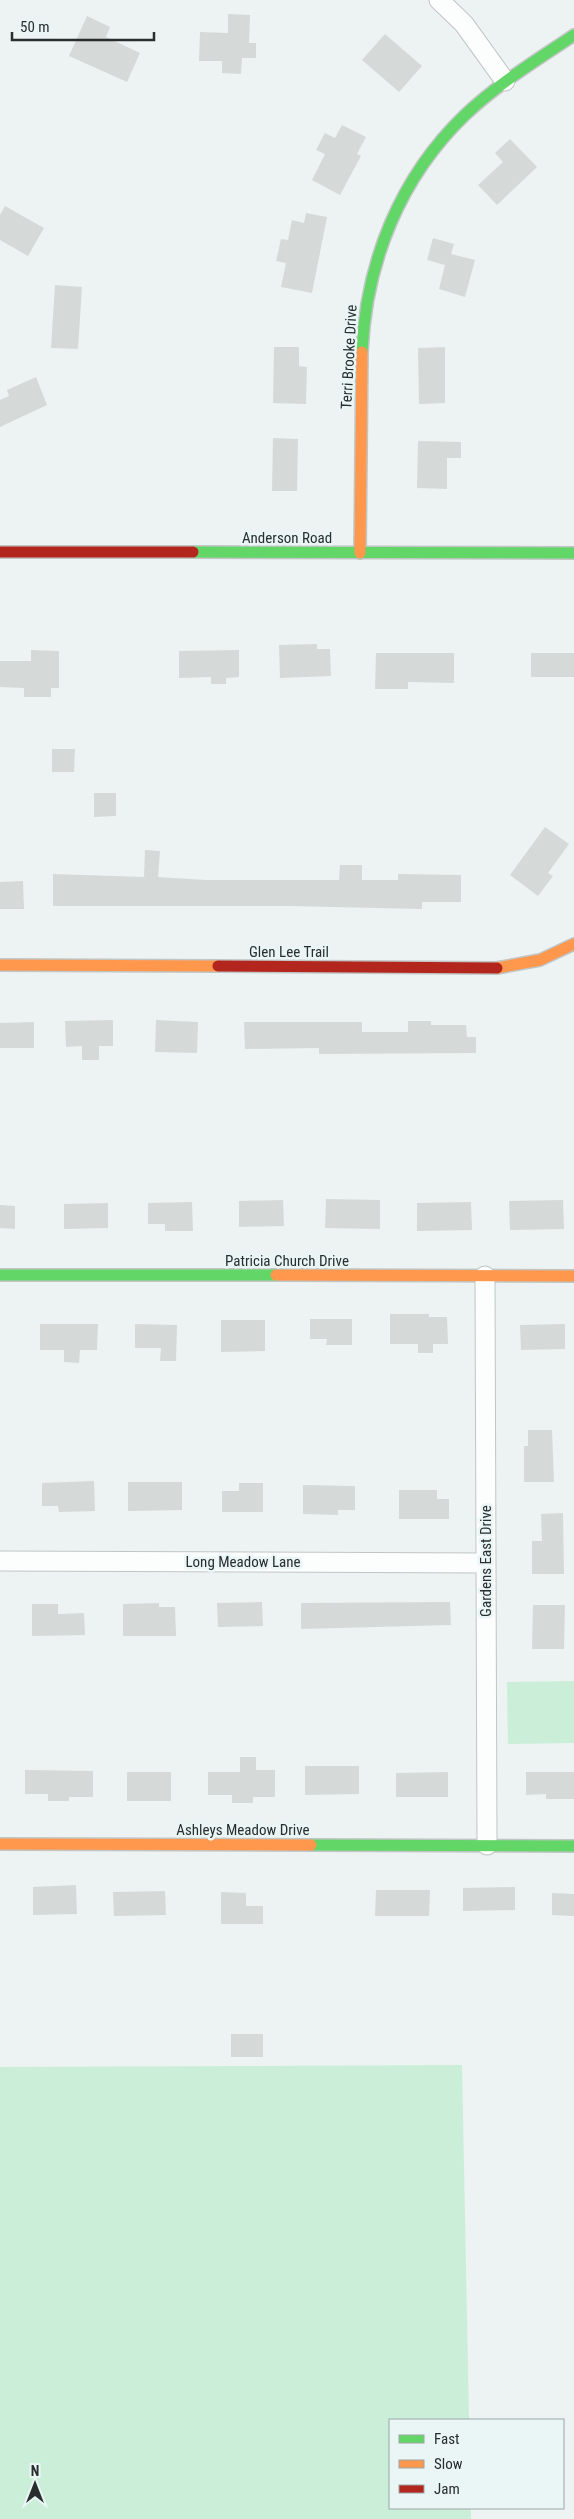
<svg xmlns="http://www.w3.org/2000/svg" width="574" height="2519" viewBox="0 0 574 2519" font-family="'Roboto Condensed',sans-serif">
	<rect width="100%" height="100%" fill="#ecf3f2"/>
	<path fill="#caeed7" d="M574,1681V1743L508,1744L507,1682Z
		M462,2065L469,2420H390V2508H471V2519H0V2067Z"/>
	<path fill="#d5dad9" d="M228,14L250,15L249,43H256V58H242L241,74L222,73V61H199L200,32L228,33Z
		M87,16L110,27L106,37L140,53L127,82L69,56Z
		M385,34L422,66L399,92L362,60Z
		M342,125L366,137L357,154L361,156L340,195L312,180L325,154L316,150L325,133L335,138Z
		M510,139L537,167L497,205L478,185L503,162L495,153Z
		M5,206L44,228L28,256L0,240V215Z
		M306,213L327,217L312,293L281,287L286,263L276,261L281,239L288,240L292,220L304,223Z
		M433,238L454,244L451,254L475,260L465,297L439,289L445,265L427,260Z
		M55,285L82,287L78,349L51,348Z
		M274,347H299V366L307,367L306,404L273,403Z
		M445,347V403L419,404L418,348Z
		M36,377L47,405L0,427V400L9,396L7,390Z
		M273,438L298,439L297,491H272Z
		M418,441L461,442V458H447V489L417,488Z
		M317,644V649H330L331,676L280,678L279,645Z
		M31,650L59,651V688H51V697H24V688L0,687V661H31Z
		M239,650V677L226,678V684H211V677L179,678V651Z
		M376,653H454V683L408,682V689H375Z
		M531,653H574V677H531Z
		M52,749H75L74,772H52Z
		M94,793H116V816L94,817Z
		M545,827L569,844L548,873L553,876L538,896L510,875Z
		M145,850L160,851L158,877L206,880H339L340,865H362V880H398V874L461,875V902H422V909L288,906H53V874L144,877Z
		M23,881L24,909H0V882Z
		M113,1020V1046H99V1060H82V1046L66,1047L65,1021Z
		M156,1020L198,1022L197,1053L155,1052Z
		M408,1021H431V1025H466L467,1037H476V1053L319,1054V1048L245,1049L244,1022H362V1032H408Z
		M34,1022V1048H0V1023Z
		M326,1199L380,1200V1229L325,1228Z
		M283,1200L284,1226L239,1227V1201Z
		M563,1200L564,1229L510,1230L509,1201Z
		M192,1202L193,1231H165V1224H148V1203Z
		M471,1202L472,1230L417,1231V1203Z
		M108,1203V1228L64,1229V1204Z
		M0,1205L15,1206V1229L0,1228Z
		M390,1314H429V1317H447L448,1344H433V1353H418V1344H390Z
		M310,1319H352V1345H326L327,1339H310Z
		M221,1320H265V1351L221,1352Z
		M40,1324H98L97,1350H80L79,1363L64,1362V1350H40Z
		M135,1324L177,1325L176,1361H160L161,1348H135Z
		M565,1324V1349L521,1350L520,1325Z
		M528,1430H552L554,1482H524V1446H528Z
		M94,1481L95,1511L59,1512L58,1506H42V1483Z
		M128,1482H182V1510L128,1511Z
		M239,1483H263V1512H222V1491H239Z
		M303,1485L355,1486V1510H338V1515L303,1514Z
		M399,1490H437V1499H449V1519H399Z
		M563,1513L564,1574H532V1541H542L541,1514Z
		M262,1602L263,1626L218,1627L217,1603Z
		M450,1602L451,1625L301,1629V1603Z
		M159,1603V1607H175L176,1636H123V1604Z
		M32,1604H58V1614L84,1613L85,1635L32,1636Z
		M533,1605H565L564,1649H532Z
		M240,1757H256V1770H275V1797H253V1803H232V1795H208V1772H240Z
		M305,1766H359V1794L305,1795Z
		M25,1770L93,1771V1797H69V1801H48V1794H25Z
		M127,1772H171V1801H127Z
		M448,1772V1797H396V1773Z
		M526,1772H574V1799H546V1794L526,1795Z
		M76,1885L77,1914L33,1915V1887Z
		M515,1887V1910L463,1911V1888Z
		M376,1890H430L429,1916H375Z
		M165,1891L166,1915L114,1916L113,1892Z
		M221,1892L246,1893V1906H263V1924H221Z
		M552,1893L574,1894V1916L552,1915Z
		M231,2034H263V2057H231Z"/>
	<g fill="none" stroke-linecap="round" stroke-linejoin="round">
		<g stroke="#c1c6c5" stroke-width="21">
			<path id="street" d="M439,0L464,24L505,81
				M485,1276L487,1845
				M0,1561L486,1563"/>
		</g>
		<g stroke="#c1c6c5" stroke-width="14">
			<path id="fast" d="M362,352C366,262 400,177 466,114C499,83 537,60 574,35
				M193,552L574,553
				M0,1275H276
				M311,1845L574,1846"/>
		</g>
		<g stroke="#c1c6c5" stroke-width="14">
			<path id="slow" d="M360,553L362,352
				M0,965L218,966
				M497,968L540,960L574,944
				M276,1275L574,1276
				M0,1844L311,1845"/>
		</g>
		<g stroke="#c1c6c5" stroke-width="14">
			<path id="jam" d="M0,552H193
				M218,966L497,968"/>
		</g>
		<use href="#street" stroke="#fcfdfd" stroke-width="19"/>
		<use href="#fast" stroke="#63d668" stroke-width="11"/>
		<use href="#slow" stroke="#ff974d" stroke-width="11"/>
		<use href="#jam" stroke="#b3261e" stroke-width="11"/>
	</g>
	<g text-anchor="middle" stroke-width="5" stroke-linejoin="round" paint-order="stroke">
		<g font-size="15" fill="#282d2d" stroke="#e9f6f5">
			<text transform="translate(349 357) rotate(-87)" y="5">Terri Brooke Drive</text>
			<text x="287" y="543">Anderson Road</text>
			<text x="289" y="957">Glen Lee Trail</text>
			<text x="287" y="1266">Patricia Church Drive</text>
			<text transform="translate(486 1561) rotate(-90)" y="5">Gardens East Drive</text>
			<text x="243" y="1567">Long Meadow Lane</text>
			<text x="243" y="1835">Ashleys Meadow Drive</text>
		</g>
	</g>
	<rect x="389" y="2419" width="175" height="90" fill="#e9f6f5" stroke="#9ca6a5"/>
	<rect x="399" y="2435" width="25" height="8" fill="#63d668" stroke="#9ca6a5"/>
	<text x="434" y="2444" font-size="15" fill="#282d2d">Fast</text>
	<rect x="399" y="2460" width="25" height="8" fill="#ff974d" stroke="#9ca6a5"/>
	<text x="434" y="2469" font-size="15" fill="#282d2d">Slow</text>
	<rect x="399" y="2485" width="25" height="8" fill="#b3261e" stroke="#9ca6a5"/>
	<text x="434" y="2494" font-size="15" fill="#282d2d">Jam</text>
	<g transform="translate(35 2484)" stroke="#e9f6f5" stroke-width="4" paint-order="stroke">
	<path d="M0-4L9 19L0 12L-9 19Z" fill="#282d2d"/>
	<text y="-8" font-size="14" font-weight="bold" text-anchor="middle" fill="#282d2d">N</text>
	</g>
	<path d="M12 32v8h142v-8" fill="none" stroke="#282d2d" stroke-width="2.5"/>
	<text x="20" y="32" font-size="15" fill="#282d2d" stroke="#e9f6f5" stroke-width="4" paint-order="stroke">50 m</text>
</svg>
